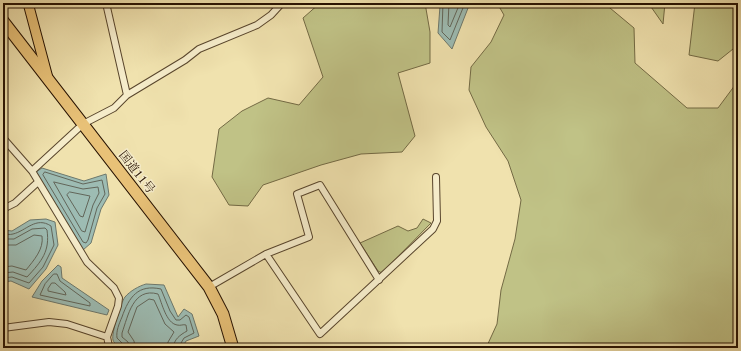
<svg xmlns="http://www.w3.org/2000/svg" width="741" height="351" viewBox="0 0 741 351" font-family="'Old Standard TT','Noto Serif JP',serif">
	<rect width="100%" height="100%" fill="#f0e2ae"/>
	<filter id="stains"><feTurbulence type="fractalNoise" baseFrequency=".005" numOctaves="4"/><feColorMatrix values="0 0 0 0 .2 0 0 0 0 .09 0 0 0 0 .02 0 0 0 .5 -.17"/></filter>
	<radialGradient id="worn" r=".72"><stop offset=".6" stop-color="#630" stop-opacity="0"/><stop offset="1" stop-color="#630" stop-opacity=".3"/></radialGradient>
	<path fill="#c0c286" stroke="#736a44" d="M320,3H425L430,32V63L398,73L415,136L402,152L361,154L321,165L263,185L248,206L229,205L212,177L219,129L242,111L268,98L299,105L323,77L303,18Z
		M497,3H604L634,28L635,63L687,108H718L738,81V348H573L553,345L547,348H486L497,324L501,290L515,239L521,200L508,161L486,127L469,90L471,67L491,42L504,15Z
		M648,3H665L663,24L649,4Z
		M695,3H738V45L718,61L689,55Z
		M423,219L431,223L382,273L378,271L360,243L398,226L408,231L417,228Z"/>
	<path fill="#9dbcb3" stroke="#6d786c" d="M438,3H470L452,49L438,33L440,6Z
		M42,168L84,181L106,174L109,195L101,209L91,243L83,250L36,172Z
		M46,219L55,222L58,245L46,269L29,289L11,281L3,282V230L12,231L30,220Z
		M58,265L61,267L62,278L109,310L107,315L32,297L42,281Z
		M146,284L164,285L178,317L184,309L192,314L199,336L186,341L182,348H123C119,346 114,344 113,340C111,334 121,302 125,297C130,291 139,286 146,284Z"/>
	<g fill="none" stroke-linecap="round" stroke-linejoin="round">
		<path stroke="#62665a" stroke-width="1" d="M443,3L442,32L450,40L465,3
			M449,3L448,25L450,27L460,3
			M45,172L83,184L102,180L105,194L97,208L88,240L86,243L83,242L43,175Z
			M54,182L83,189L98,187L99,193L93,205L85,232L82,231Z
			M70,192L90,196L83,217L80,216L67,195Z
			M3,234C6,234 10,235 13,234C26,231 36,216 51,226L54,245L43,267L29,283L12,277L3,278
			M3,239H14L32,229L45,228L47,230C50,251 42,261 27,277L13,272L3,273
			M3,245H16L34,235L42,236C44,249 34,260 26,270L12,266L3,267
			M54,274H57L60,281L90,303V306L40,295L45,284Z
			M52,283H55L65,292L66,295L48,291V289Z
			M124,348L123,344L117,338C116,331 119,324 122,317C129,297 138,284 161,289L170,311L176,320H180L186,315L189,317L194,333L184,338L178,348
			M129,348L128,342L122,337V333C128,316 133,287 158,294C162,303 166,323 177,325C181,326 183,324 186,325L187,331C180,335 174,339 173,348
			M135,348L134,341L128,332L137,307L149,299L154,300L165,324L174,332L168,342L167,348"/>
		<g stroke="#58452c" stroke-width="8">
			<path id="street" d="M106,3L127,95
				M3,138L32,171L87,262L114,288L119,298L118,306L107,337L109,346L111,348
				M32,171L83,124L114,108L127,95L185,60L199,49L257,25L271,15L282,3
				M3,209L15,203L38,182
				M266,254L320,334L433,229L437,221L436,177
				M209,287L266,254L309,237L297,194L320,185L379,280
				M3,328L49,322L67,324L107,337"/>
		</g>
		<g stroke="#261101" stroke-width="11">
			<path id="primary" d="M28,3L48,78"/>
		</g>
		<g stroke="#261101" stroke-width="13">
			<path id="highway" d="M3,21L209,287L223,314L233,348"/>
		</g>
		<use href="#street" stroke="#f5ecca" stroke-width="6"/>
		<use href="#primary" stroke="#e8c177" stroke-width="9"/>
		<use href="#highway" stroke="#e8c177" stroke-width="11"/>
	</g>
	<g text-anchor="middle" stroke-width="3" stroke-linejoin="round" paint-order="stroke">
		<g font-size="12" fill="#261101" stroke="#f5ecca">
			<text transform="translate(137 172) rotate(52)" y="4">国道11号</text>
		</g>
	</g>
	<rect width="741" height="351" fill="none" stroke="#f0e2ae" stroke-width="16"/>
	<rect x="4" y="4" width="733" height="343" fill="none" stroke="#261101" stroke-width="2"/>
	<rect x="8" y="8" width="725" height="335" fill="none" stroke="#261101"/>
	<rect width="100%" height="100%" filter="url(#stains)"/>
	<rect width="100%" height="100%" fill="url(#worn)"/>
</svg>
